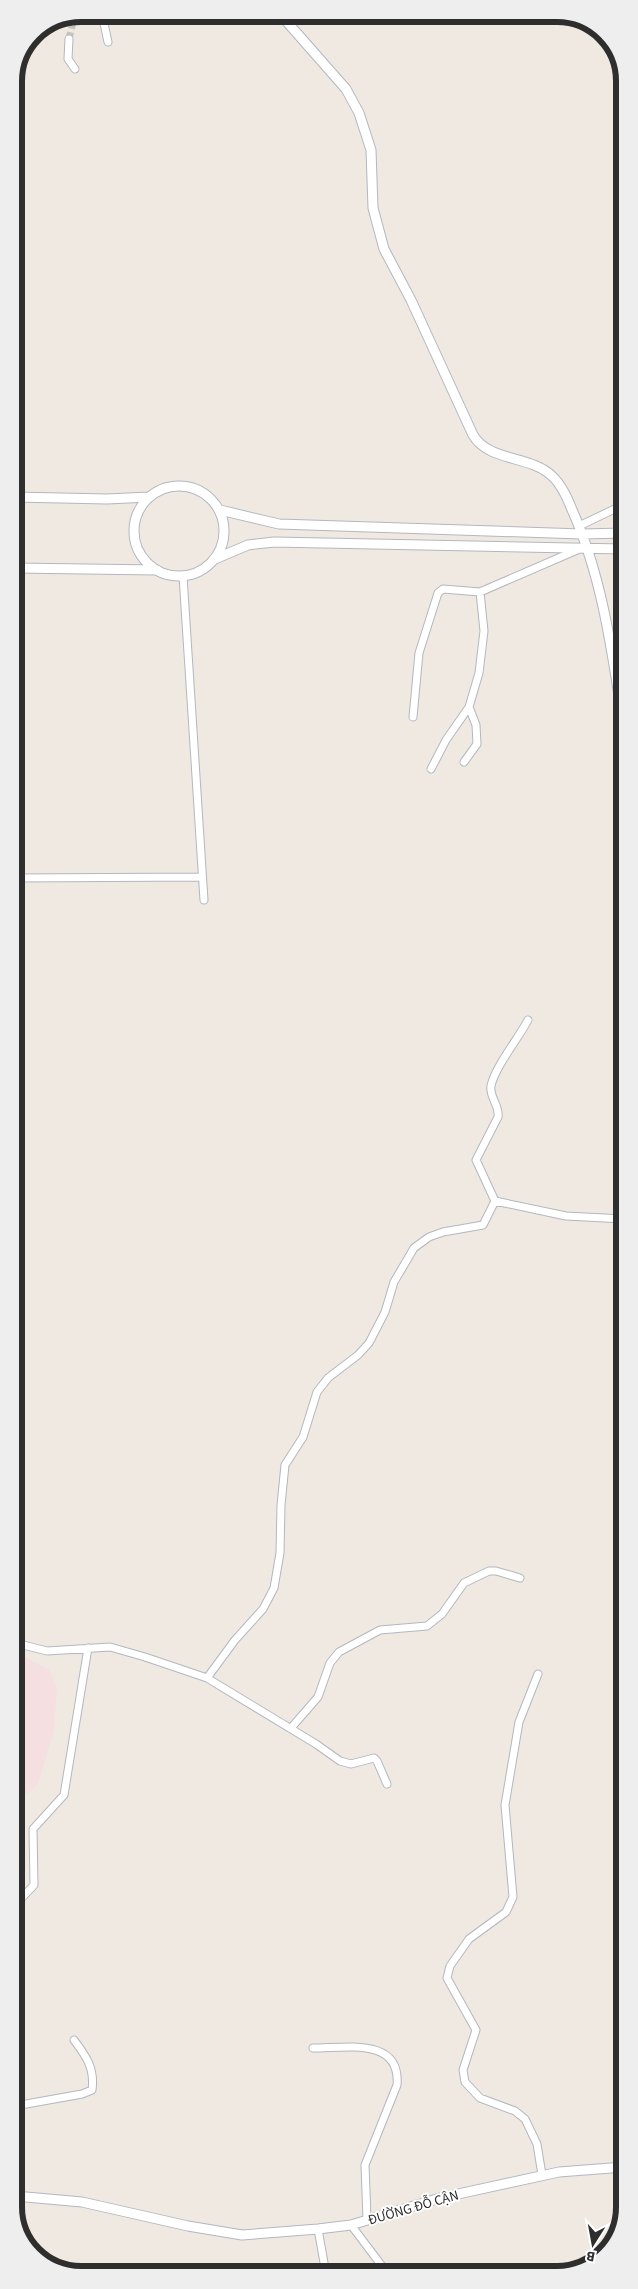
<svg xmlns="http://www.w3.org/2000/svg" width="638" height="2289" viewBox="0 0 638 2289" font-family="'Source Sans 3',sans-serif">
	<rect width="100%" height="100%" fill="#efe9e1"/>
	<path fill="#f5dfe0" d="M15,1654L23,1656L49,1670L57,1688L54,1730L38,1784L15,1805Z"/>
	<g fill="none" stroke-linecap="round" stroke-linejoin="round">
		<path stroke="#c8c4bd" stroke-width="7" stroke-dasharray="7 3.5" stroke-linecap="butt" d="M69,39L73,22"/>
		<g stroke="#b4b7c1" stroke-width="9">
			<path id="minor" d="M102,14L108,42
				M73,22L76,16
				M69,39L68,59L75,69
				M579,526L623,505
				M183,576L204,900
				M413,717L419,653L438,593L443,589L480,592L577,550
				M464,762L477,744L476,725L469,707
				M431,769L446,740L469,707L479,673L484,631L480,592
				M14,878L202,877
				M495,1201L476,1160L498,1117C500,1106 489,1097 491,1086C495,1067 518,1039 528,1020
				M15,1643L47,1651L110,1647L145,1657L207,1678L235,1640L263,1609L274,1588L280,1553L281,1505L285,1465L303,1437L317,1392L328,1378L358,1355L369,1343L385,1312L394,1282L414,1248L429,1237L443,1232L483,1225L495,1201L566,1216L624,1219
				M538,1674L519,1722L505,1805L513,1897L506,1912L469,1939L450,1966L447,1978L476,2030L463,2070L465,2082L480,2098L515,2111L525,2119L537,2144L542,2175
				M207,1678L316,1744L340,1761L351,1764L374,1758L377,1761L387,1784
				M291,1728L318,1697L330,1663L339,1652L380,1630L427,1626L442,1614L464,1583L489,1571H496L520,1578
				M15,1905L34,1885L33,1829L64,1795L88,1648
				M313,2048C346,2048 401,2037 397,2085L365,2165L367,2219
				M15,2106L82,2094L92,2090C95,2068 86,2056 74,2040
				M351,2225L388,2274
				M318,2229L326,2274"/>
		</g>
		<g stroke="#b4b7c1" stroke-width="11">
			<path id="tertiary" d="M280,14L346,89L359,113L371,150L373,208L384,249L411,300L473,435C489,462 530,455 552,476C562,485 568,500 573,512C602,577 612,651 623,722
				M134 531a45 45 0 1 1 90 0a45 45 0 1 1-90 0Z
				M14,497L107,499L149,497
				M220,510L279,524L582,534L623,533
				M215,559L248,545L274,542L623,549
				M14,568L157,570"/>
		</g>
		<g stroke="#b4b7c1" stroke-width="11">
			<path id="secondary" d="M15,2196L82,2202L188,2226L242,2235L318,2229L351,2225L440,2198L559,2172L624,2167"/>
		</g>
		<use href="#minor" stroke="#fff" stroke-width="7"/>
		<use href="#tertiary" stroke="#fff" stroke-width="9"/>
		<use href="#secondary" stroke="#fff" stroke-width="9"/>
	</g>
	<g text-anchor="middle" stroke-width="4" stroke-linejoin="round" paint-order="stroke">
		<g font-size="14" fill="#2e2e2e" stroke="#fff">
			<text transform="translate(413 2207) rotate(-16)" y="5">ĐƯỜNG ĐỖ CẬN</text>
		</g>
	</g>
	<path d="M0 0H638V2289H0ZM81 22H557A59 59 0 0 1 616 81V2207A59 59 0 0 1 557 2266H81A59 59 0 0 1 22 2207V81A59 59 0 0 1 81 22Z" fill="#eee" fill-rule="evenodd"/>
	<path fill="none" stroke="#2e2e2e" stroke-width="6" d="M81 22H557A59 59 0 0 1 616 81V2207A59 59 0 0 1 557 2266H81A59 59 0 0 1 22 2207V81A59 59 0 0 1 81 22Z"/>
	<g transform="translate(593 2244) rotate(191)" stroke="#ffffff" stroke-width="4" paint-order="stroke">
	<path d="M0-4L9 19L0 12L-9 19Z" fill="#2e2e2e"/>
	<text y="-8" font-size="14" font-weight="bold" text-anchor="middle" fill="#2e2e2e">B</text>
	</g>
</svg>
